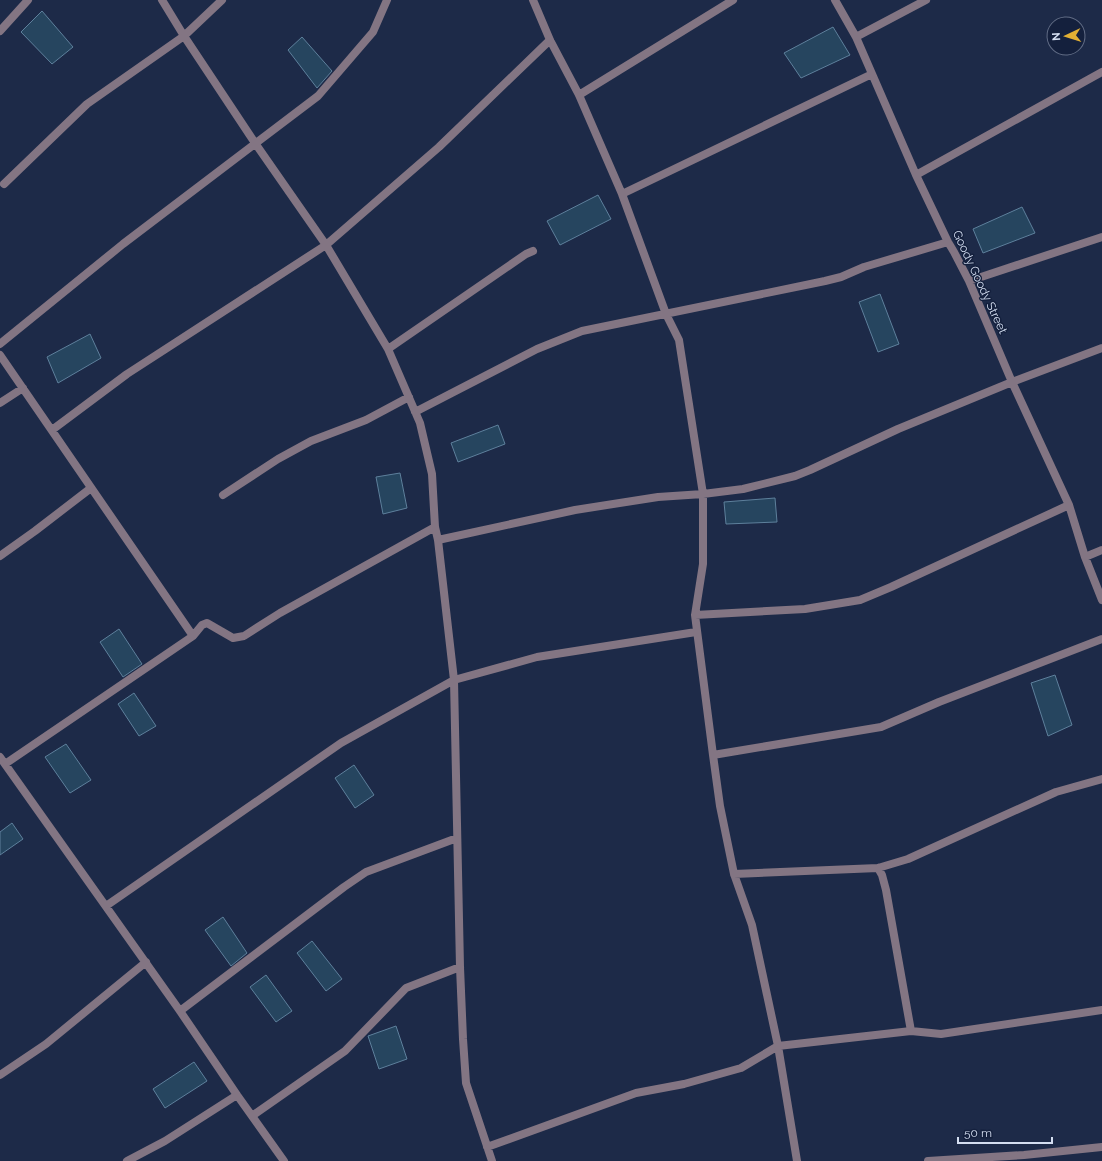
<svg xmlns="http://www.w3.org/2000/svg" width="1102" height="1161" viewBox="0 0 1102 1161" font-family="Raleway,sans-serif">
	<rect width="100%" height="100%" fill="#1d2a48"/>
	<path fill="#26455f" stroke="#5e809c" d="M42,11L73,47L52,64L21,32Z
		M833,27L850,55L801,78L784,53Z
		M302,37L332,71L317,88L288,50Z
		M598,195L611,219L560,245L547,221Z
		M1022,207L1035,233L983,253L973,229Z
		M880,294L899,344L878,352L859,302Z
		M90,334L101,358L58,383L47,357Z
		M498,425L505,444L458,462L451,443Z
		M400,473L407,508L383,514L376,477Z
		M775,498L777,522L726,524L724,502Z
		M119,629L142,664L123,677L100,642Z
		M1055,675L1072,725L1048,736L1031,683Z
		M134,693L156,726L139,736L118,704Z
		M66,744L91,780L70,793L45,757Z
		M354,765L374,795L355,808L335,778Z
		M12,823L23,839L0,855V832Z
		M223,917L247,953L231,966L205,930Z
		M312,941L342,979L326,991L297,953Z
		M266,975L292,1011L276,1022L250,987Z
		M396,1026L407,1059L379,1069L368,1036Z
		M194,1062L207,1081L165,1108L153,1089Z"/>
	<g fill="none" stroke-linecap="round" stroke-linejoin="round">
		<path stroke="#837583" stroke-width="8" d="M162,0L184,36L255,143L326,245L388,349L420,423L432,474L435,527L438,540L454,680L460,967L463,1039L466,1083L492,1161
			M533,0L550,40L579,95L622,194L666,314L679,340L703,494V564L695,615L713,755L720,806L734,874L752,925L778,1046L797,1161
			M835,0L856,37L916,175L948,242L954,252L969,281L1012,382L1069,505L1085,557L1102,600
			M0,31L28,0
			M856,37L926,0
			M579,95L733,0
			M916,175L1102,72
			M4,184L87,104L184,36L222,0
			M622,194L872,74
			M969,281L1102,237
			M0,344L123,244L318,96L373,32L387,0
			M388,349L526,254L533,251
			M0,355L193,636
			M0,403L23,388
			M415,412L537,349L582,331L825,281L841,277L864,267L948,242
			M52,430L127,374L326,245L439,147L550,40
			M223,495L278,459L311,441L366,420L409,397
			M438,540L575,510L658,497L703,494L743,489L795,476L810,470L898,429L1012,382L1102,348
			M0,556L35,531L91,488
			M1085,557L1102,550
			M695,615L805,609L860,600L891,587L1069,505
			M713,755L881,727L939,702L1102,639
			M0,757L180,1011L237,1095L284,1161
			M5,764L193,636L202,625L207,623L233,638L244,636L280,613L435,527
			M878,868L882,875L886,890L911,1031
			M734,874L878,868L908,859L1056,792L1102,779
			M106,906L341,743L454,680L537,657L696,632
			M180,1011L344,887L366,872L457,838
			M0,1075L46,1044L146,962
			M252,1116L345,1051L406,988L460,967
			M487,1147L636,1093L684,1084L741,1068L778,1046L911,1031L941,1034L1102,1010
			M127,1161L165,1141L237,1095
			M928,1161L1024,1155L1102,1147"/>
	</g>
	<g text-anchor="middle" stroke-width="3" stroke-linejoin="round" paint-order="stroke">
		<g font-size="12" fill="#d4def1" stroke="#14203d">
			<text transform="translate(980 282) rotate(65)" y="4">Goody Goody Street</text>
		</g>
	</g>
	<g transform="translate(1066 36) rotate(266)"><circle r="19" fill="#14203d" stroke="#616c85"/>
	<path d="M0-3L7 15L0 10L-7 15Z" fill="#e1af34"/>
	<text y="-6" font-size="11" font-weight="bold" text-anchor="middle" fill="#d4def1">N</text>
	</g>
	<path d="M958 1137v6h94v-6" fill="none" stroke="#d4def1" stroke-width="2"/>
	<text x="964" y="1137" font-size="12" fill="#d4def1" stroke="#14203d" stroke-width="3" paint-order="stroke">50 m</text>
</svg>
